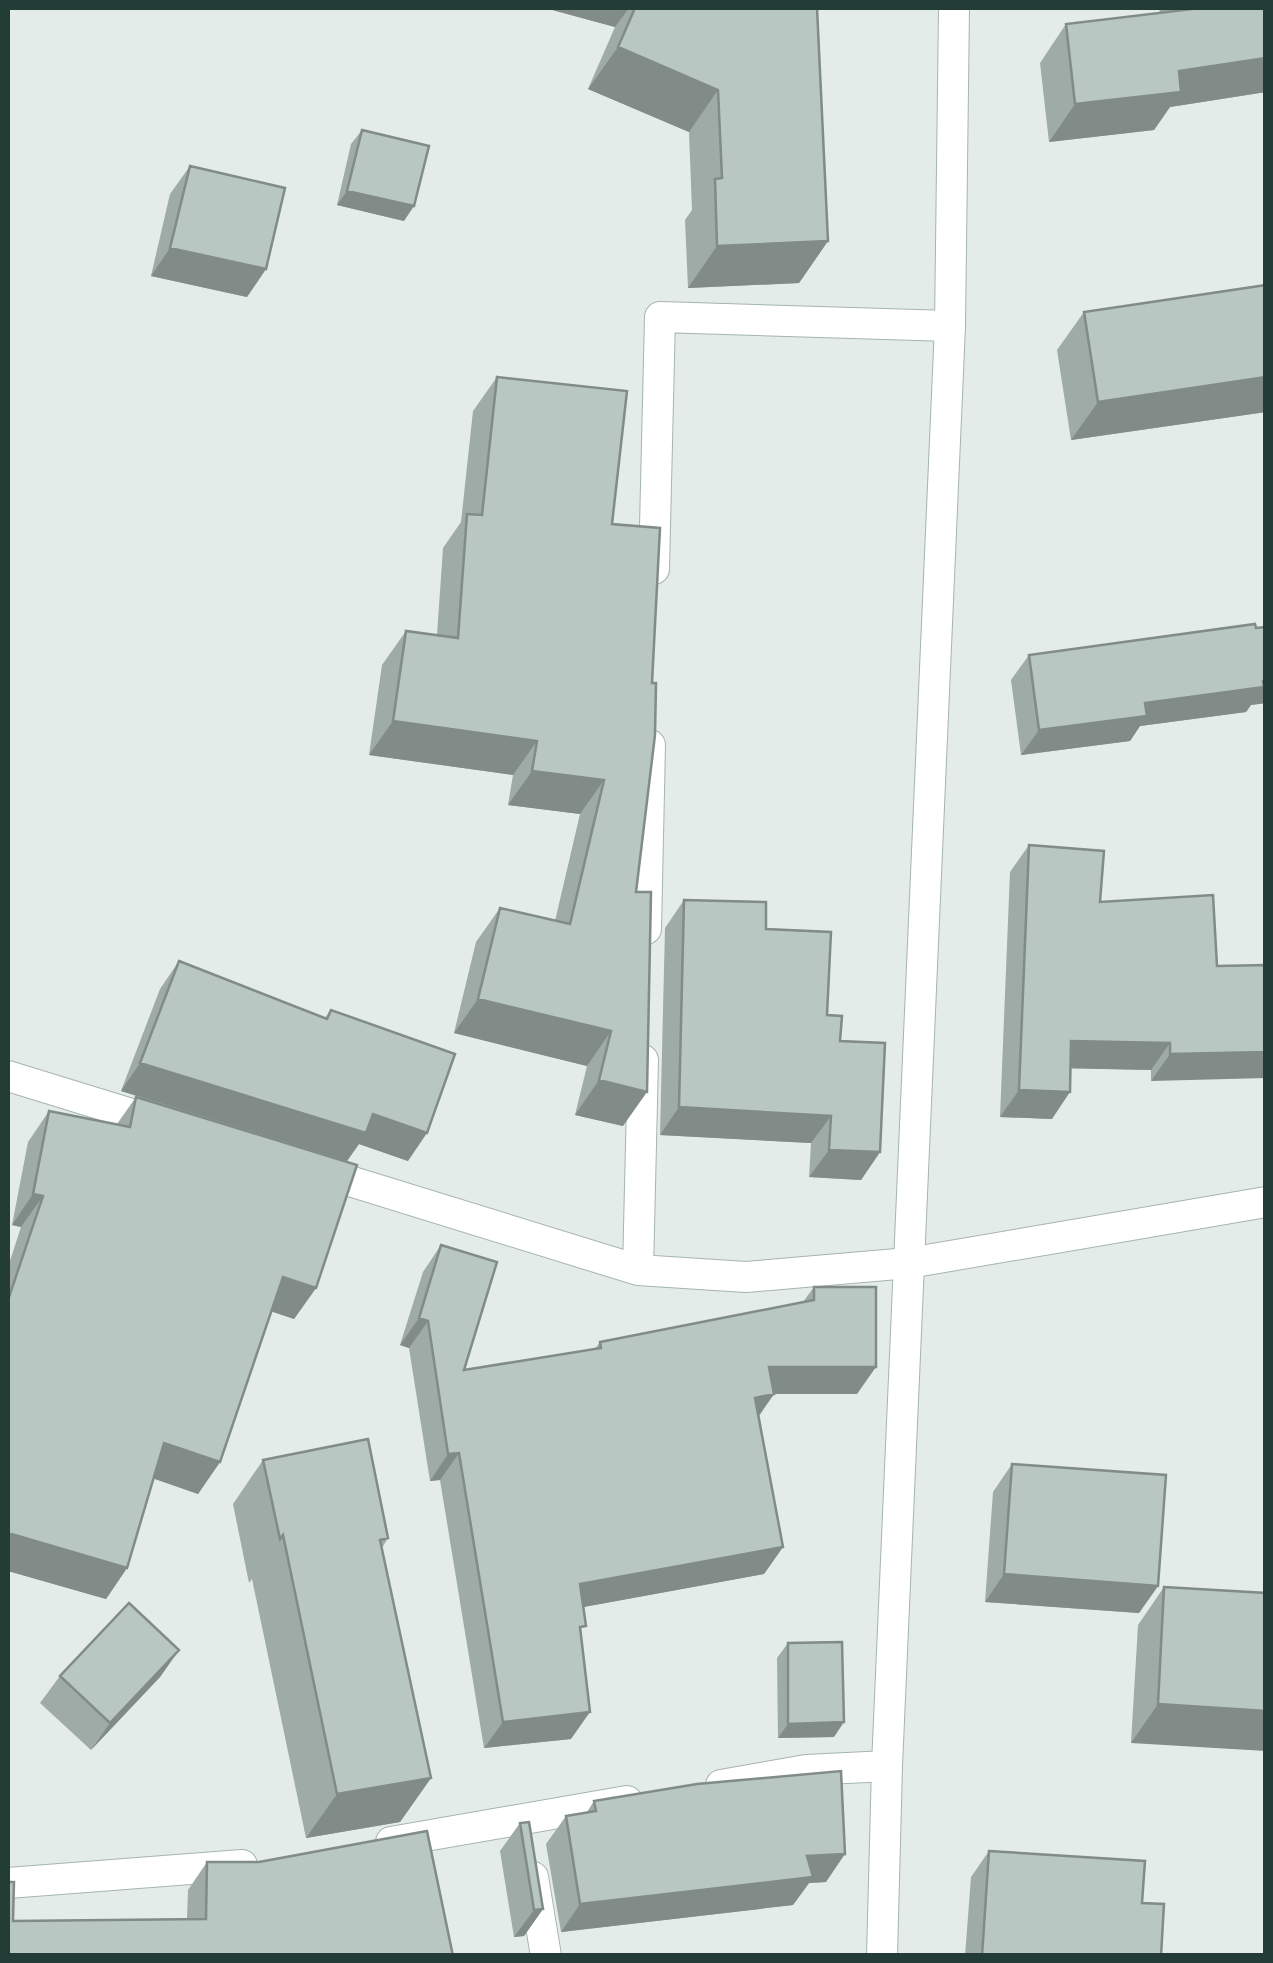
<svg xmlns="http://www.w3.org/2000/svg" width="1273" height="1963" viewBox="0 0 1273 1963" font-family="'Varela Round',sans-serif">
	<rect width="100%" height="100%" fill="#e3ece8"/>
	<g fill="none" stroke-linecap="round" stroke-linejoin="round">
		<g stroke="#a6b4af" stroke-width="32">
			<path id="minor" d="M654,569L660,317L950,326
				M646,929L650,745
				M8,1076L161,1123
				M314,1170L638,1270L746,1277L909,1263L1266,1202
				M638,1270L643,1060
				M721,1785L806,1770L887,1766
				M391,1842L627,1801
				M533,1877L546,1956
				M8,1883L242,1865"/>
		</g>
		<g stroke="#a6b4af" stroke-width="32">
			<path id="tertiary" d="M882,1956L887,1766L950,326L954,8"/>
		</g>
		<use href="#minor" stroke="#fff" stroke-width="30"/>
		<use href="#tertiary" stroke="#fff" stroke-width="30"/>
	</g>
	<path fill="#9eaba6" d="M545,8H817L828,241L799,283L688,288L685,220L692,210L689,132L588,89L615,27Z
		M1159,8H1266V92L1170,107L1154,130L1049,142L1040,63L1066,24L1160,13Z
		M362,130L404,221L337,205L351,144Z
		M190,166L266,269L247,297L151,276L170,194Z
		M1266,285V412L1071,440L1057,350L1084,312Z
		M497,377L612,524L636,892L623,1126L575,1115L587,1066L454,1033L476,942L500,908L555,921L580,814L508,805L513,775L369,755L382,665L406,631L437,635L443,548L461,522L473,411Z
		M1266,627V703L1251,705L1246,712L1140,726L1130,741L1021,755L1011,680L1029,655Z
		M1029,845L1100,902L1217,966L1266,965L1151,1081V1070L1071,1068L1052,1119L1000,1117L1010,872Z
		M684,900L766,929L827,1015L840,1041L880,1152L861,1180L809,1177L811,1143L660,1135L665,928Z
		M179,961L325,1018L331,1010L408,1161L359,1144L347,1161L121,1091L160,989Z
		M136,1097L316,1288L294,1319L271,1311L220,1462L198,1494L154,1478L127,1568L106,1599L8,1571V1267L21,1227L12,1225L28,1142L49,1111L117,1124Z
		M441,1245L464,1370L595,1349L600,1342L803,1302L814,1287L857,1394H774L759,1416L783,1547L764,1574L583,1607L571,1739L484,1748L440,1480L430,1481L409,1348L400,1345L423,1272Z
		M263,1460L388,1538L382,1548L431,1778L400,1822L306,1838L252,1579L249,1583L233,1504Z
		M1012,1464L1158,1586L1139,1613L985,1602L993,1492Z
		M1164,1587L1266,1593L1131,1743L1138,1625Z
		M788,1643L834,1737L778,1738L777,1658Z
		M179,1650L160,1677L91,1750L40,1703L60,1676Z
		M594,1801L826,1882L809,1883L793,1905L561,1932L546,1844L566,1816L587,1812Z
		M520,1823L543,1909L524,1936L514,1937L500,1851Z
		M989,1851L1142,1903L1161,1956H965L971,1877Z
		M207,1862L453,1956L13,1921L187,1919L188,1890Z"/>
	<path fill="#818b87" d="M545,8H629L615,27Z
		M618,47L718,90L689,132L588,89Z
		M1266,58V92L1170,107L1154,130L1049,142L1075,104L1179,71Z
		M347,191L414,206L404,221L337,205Z
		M828,241L799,283L688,288L717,246Z
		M170,248L266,269L247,297L151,276Z
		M1266,377V412L1071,440L1098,402Z
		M1266,680V703L1251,705L1246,712L1140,726L1130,741L1021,755L1039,730L1145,703Z
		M393,721L537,741L513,775L369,755Z
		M532,771L604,780L580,814L508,805Z
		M478,999L611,1031L587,1066L454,1033Z
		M1071,1041L1170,1043L1151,1070L1052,1068Z
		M1266,1052V1078L1151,1081L1170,1054Z
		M140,1063L373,1114L427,1133L408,1161L359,1144L347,1161L121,1091Z
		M599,1080L647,1092L623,1126L575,1115Z
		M1019,1090L1070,1092L1052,1119L1000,1117Z
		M679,1107L831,1116L811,1143L660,1135Z
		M829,1150L880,1152L861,1180L809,1177Z
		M33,1194L43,1196L21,1227L12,1225Z
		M283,1277L316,1288L294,1319L261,1308Z
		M419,1318L428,1321L409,1348L400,1345Z
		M769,1367H876L857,1394H750Z
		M774,1394L755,1421V1398Z
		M164,1443L220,1462L198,1494L143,1475Z
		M459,1453L440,1480L430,1481L448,1454Z
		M8,1533L127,1568L106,1599L8,1571Z
		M783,1547L764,1574L562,1611L580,1584Z
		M1004,1574L1158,1586L1139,1613L985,1602Z
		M179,1650L160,1677L91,1750L110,1723Z
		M1158,1704L1266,1711V1751L1131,1743Z
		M590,1712L571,1739L484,1748L503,1722Z
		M844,1722L834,1737L778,1738L788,1724Z
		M431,1778L400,1822L306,1838L337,1794Z
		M845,1854L826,1882L809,1883L793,1905L561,1932L580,1904L807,1856Z
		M543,1909L524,1936L514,1937L534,1910Z"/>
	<path fill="#b8c7c1" stroke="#818b87" stroke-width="2.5" d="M635,8H817L828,241L717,246L715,179L722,178L718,90L618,47Z
		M1193,8H1266V58L1179,71L1181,92L1075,104L1066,24L1193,9Z
		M362,130L429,146L414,206L347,191Z
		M190,166L285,188L266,269L170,248Z
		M1266,285V377L1098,402L1084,312Z
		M497,377L627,391L612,524L660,528L652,683H656L655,735L636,892H651L647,1092L599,1080L611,1031L478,999L500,908L570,924L604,780L532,771L537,741L393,721L406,631L458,638L467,514L482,515Z
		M1255,624L1256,628L1266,627V680L1263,681L1264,687L1145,703L1147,716L1039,730L1029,655Z
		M1029,845L1104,851L1100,902L1213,895L1217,966L1266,965V1052L1170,1054V1043L1071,1041L1070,1092L1019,1090Z
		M684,900L766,902V929L831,932L827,1015L842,1016L840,1041L885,1043L880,1152L829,1150L831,1116L679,1107Z
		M179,961L327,1019L331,1010L455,1054L427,1133L373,1114L366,1133L140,1063Z
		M136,1097L357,1165L316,1288L283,1277L220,1462L164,1443L127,1568L8,1533V1300L43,1196L33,1194L49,1111L130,1127Z
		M441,1245L497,1262L464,1370L601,1348L600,1342L814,1300V1287H876V1367H769L774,1394L755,1398L783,1547L580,1584L586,1626L580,1627L590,1712L503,1722L459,1453L448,1454L428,1321L419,1318Z
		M368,1439L388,1538L380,1540L431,1778L337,1794L283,1535L280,1539L263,1460Z
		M1012,1464L1166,1475L1158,1586L1004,1574Z
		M1164,1587L1266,1593V1711L1158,1704Z
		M129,1603L179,1650L110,1723L60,1676Z
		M842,1642L844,1722L788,1724V1643Z
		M841,1771L845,1854L807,1856L813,1877L580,1904L566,1816L596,1811L594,1801L697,1784Z
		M529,1822L543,1909L534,1910L520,1823Z
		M427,1831L453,1956H8V1882H14L13,1921L206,1919L207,1862H259Z
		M989,1851L1145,1861L1142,1903L1164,1904L1161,1956H982Z"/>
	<rect width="1273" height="1963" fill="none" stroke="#233d36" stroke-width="20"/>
</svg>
